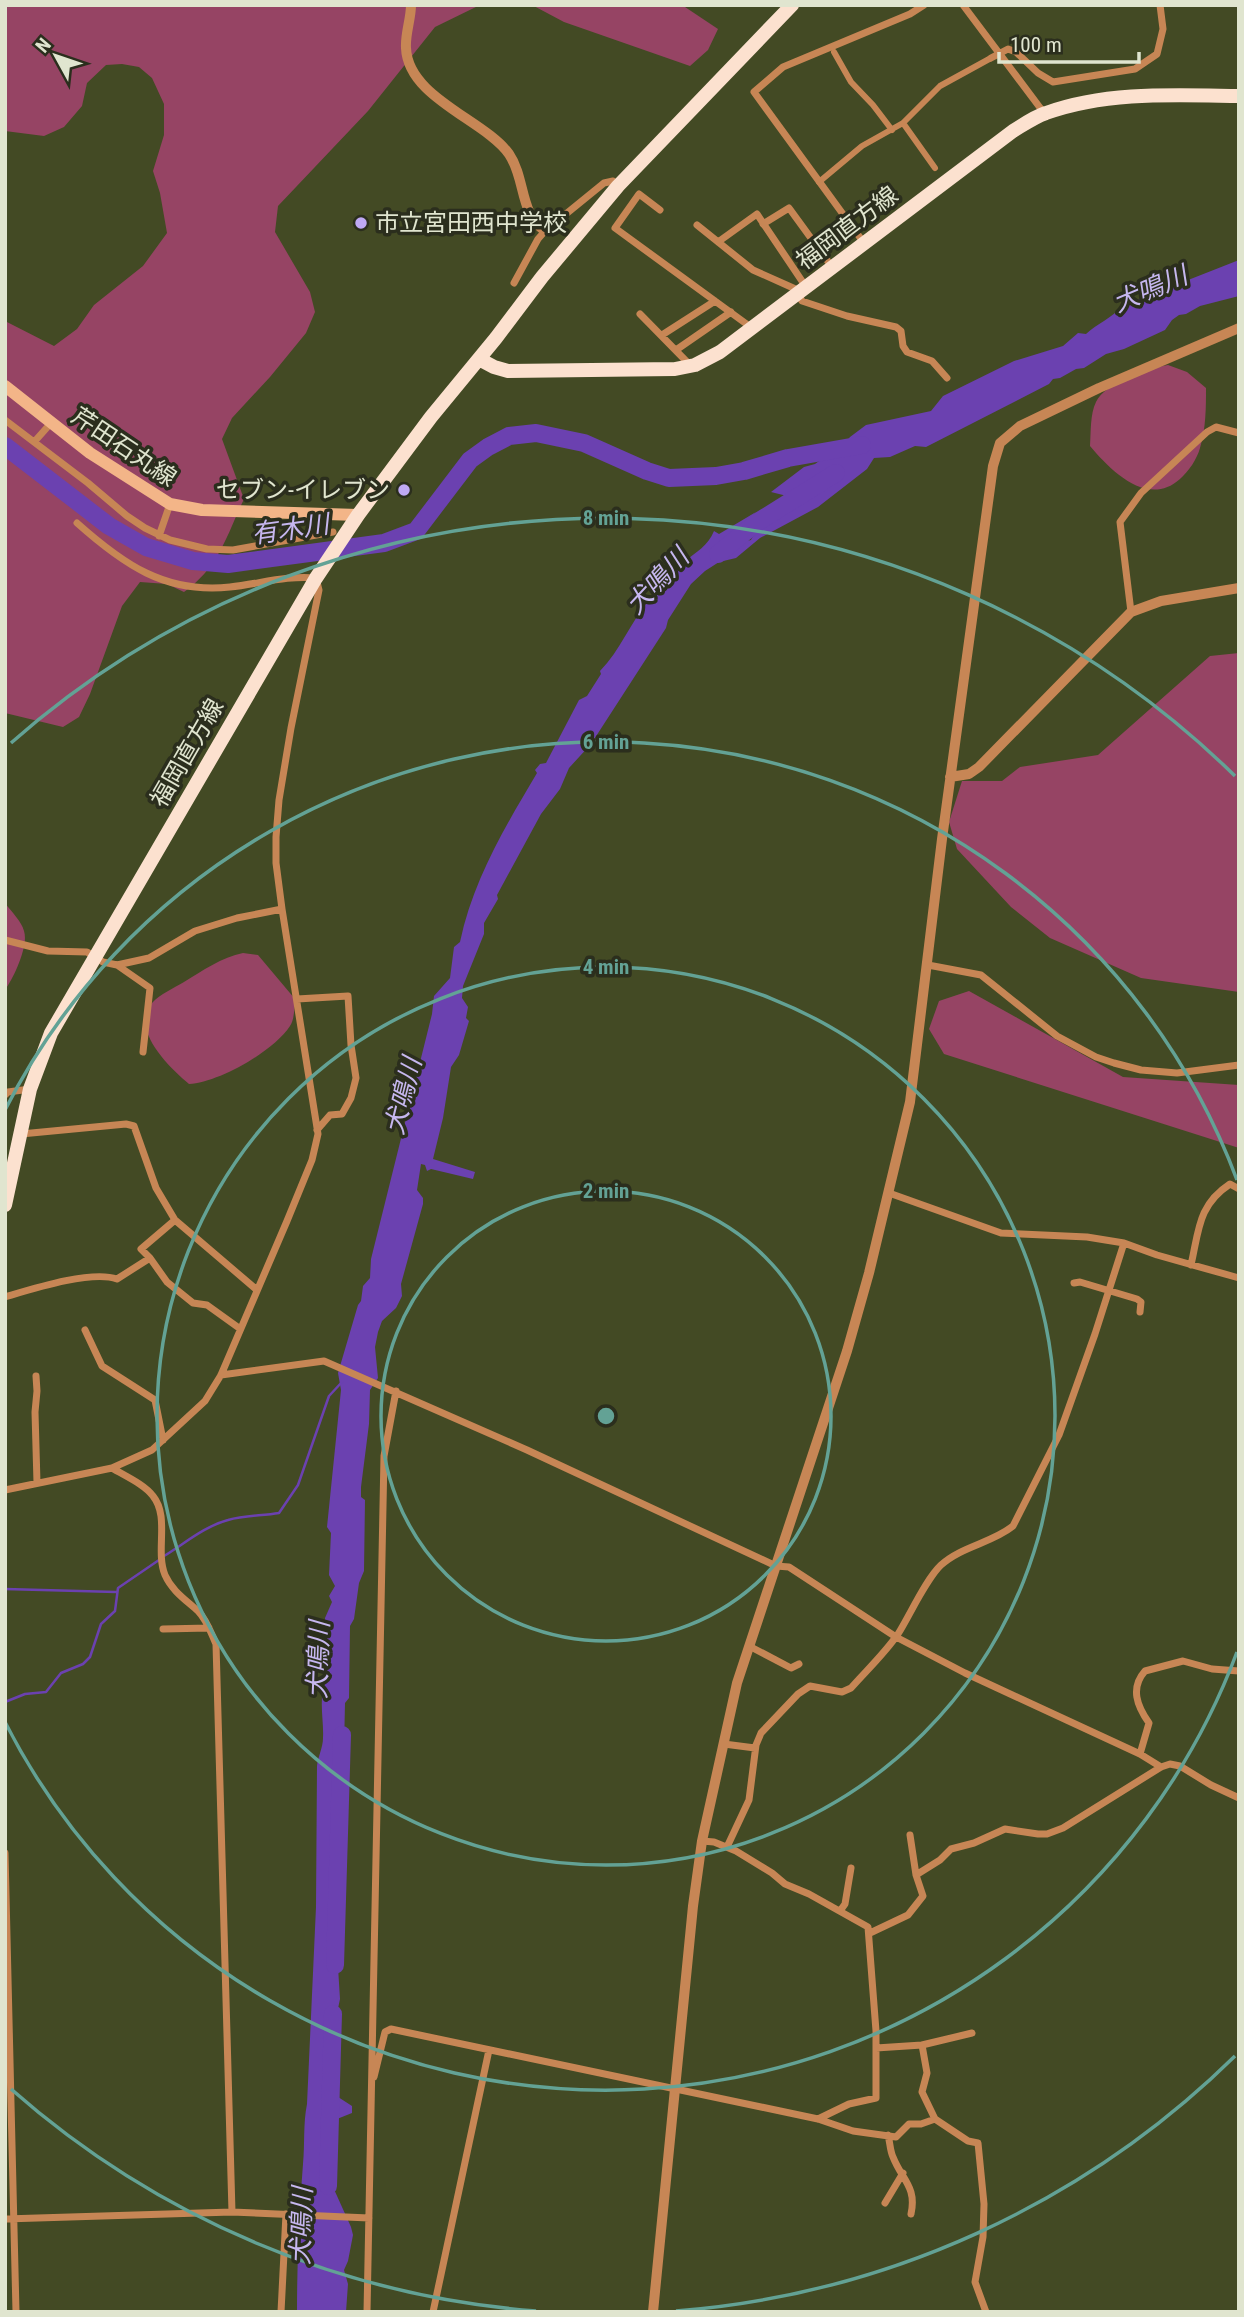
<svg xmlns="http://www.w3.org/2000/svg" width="1244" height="2317" viewBox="0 0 1244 2317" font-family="'Roboto Condensed','Noto Sans JP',sans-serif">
	<rect width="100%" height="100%" fill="#434a24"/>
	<path fill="#964464" d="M5,5H480L435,27L368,111L278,206L275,232L310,292L315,312L306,333L270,377L232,418L222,439L244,499C226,537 219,567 184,592L167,584L140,582L122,606L90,694L79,717L63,727L5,713V321L54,346L77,329L94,305L143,266L167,233L160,193L153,171L164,135V104L152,78L139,67L122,64L106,65L87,83L82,106L64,127L44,136L5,131Z
		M532,5H682L718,29L708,50L690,66L564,22Z
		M1168,365L1187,372L1206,388C1206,408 1206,428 1200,448C1197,459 1189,471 1180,479C1148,508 1111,471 1090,446C1091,432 1090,414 1096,402C1105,383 1148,368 1168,365Z
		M1239,653V992L1141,978L1050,938L1011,907L957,849L949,822L962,781H1002L1020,767L1098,755L1210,656Z
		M5,903C11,911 22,922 24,931C29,946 13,979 5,990Z
		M243,953L258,955L295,999C294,1008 295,1018 290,1026C274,1051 218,1083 189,1084C169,1067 130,1030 152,1003C160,994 174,988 184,982C202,971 222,957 243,953Z
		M969,991L1123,1077L1239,1085V1148L944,1054L929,1029L939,1001Z"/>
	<path fill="#6b41b0" d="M1239,260V296L1200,306L1186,314L1179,315L1172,320L1165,330L1124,349L1106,354L1084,368L1076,369L1060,378L1053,379L1049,384L926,447L915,446L890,457L874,458L867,469L818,507L760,538L736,558L719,562L705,571L691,584L668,620L666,628L591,744L569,768L560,789L541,814L497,895L498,899L484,923V934L463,986L462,998L468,1007L466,1018L469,1021L459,1055L451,1067L443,1118L433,1159L475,1172L473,1179L431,1169L427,1171L425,1165L421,1164L417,1190L423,1198V1204L401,1284L402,1296L396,1308L382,1321L378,1332L375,1347L378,1378L370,1390L369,1424L361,1487V1497L365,1500L364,1571L359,1583L354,1619L350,1626L349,1698L345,1703L344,1749L338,1768L339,1785L336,1791L337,1830L334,1903L340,1999L330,2047L335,2095L352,2106V2113L332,2121L328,2129L325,2144L327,2158L333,2187L351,2227L353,2235L348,2261L344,2270L348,2284L346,2312H297C297,2262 299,2213 303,2164C305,2143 303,2124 307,2104L316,1907L317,1766C318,1757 323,1747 323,1738C324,1719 318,1699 326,1681L325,1618L332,1602L329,1596L335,1586L329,1575L331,1533L327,1527L341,1390L338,1373L358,1305L361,1301L363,1286L370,1278L371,1259L432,1014L434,996L450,978L454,947L460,942C473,880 505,827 537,773L535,770L540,764L546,763L579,700L587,696L601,674L600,671C620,651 631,621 650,599C661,587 672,574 684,562C696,552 708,546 714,531L719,534L756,512L738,527L731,538L741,542L751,540C757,526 804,494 819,486L811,481L787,496L771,492L804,467L815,464L826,456L836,454L850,437L866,425L931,411L943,396L1014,361L1063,346L1078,333L1086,334C1096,324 1114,317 1122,306Z"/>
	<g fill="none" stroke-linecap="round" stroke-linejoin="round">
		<path stroke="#6b41b0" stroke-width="2.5" d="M164,1556C184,1544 205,1526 228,1520C245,1515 262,1516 279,1513L298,1485L329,1396L342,1382
			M5,1589L116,1592
			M5,1702L25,1694L46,1692L61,1673L83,1664L90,1657L101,1624L115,1611L118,1588L159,1560"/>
		<path stroke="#6b41b0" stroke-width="18" d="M5,446L109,526L146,547L193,561L228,564L384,543L416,531L470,460L488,447L509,436L536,433L584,443L647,471L669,478L716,476L744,471L788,458L862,445
			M718,554L756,523L836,473
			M335,1965L342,1735
			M328,2186L333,2014"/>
		<path stroke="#c78655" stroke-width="6" d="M834,52L851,82L873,105L892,130
			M903,123L935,168
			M819,182L862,146L903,123L940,86L991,58"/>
		<path stroke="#c78655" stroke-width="7" d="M963,5L1044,113
			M991,58L1008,49L1016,52L1038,73L1053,82L1135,69L1157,54L1163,29L1160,5
			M660,210L639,194L615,228L752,328
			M763,224L789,208L832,267
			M697,225L753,270L800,291
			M718,242L757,214L806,287
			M864,243L754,92L783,67L910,14L924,5
			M514,283L538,239L545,231L604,183L613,181L618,186
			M798,294L802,301L847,316L896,327L901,331L903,346L907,352L932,361L947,378
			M640,314L691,366
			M662,335L715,301
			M676,350L731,312
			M5,420L88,483L127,516L145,528L170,540L207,549L233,550L333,532
			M35,441L51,423
			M159,536L170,504
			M1131,612L1120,522L1141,493L1207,432L1216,427L1239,433
			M5,940L48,951L87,952L103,962L117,965L149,958L195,931L237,918L282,909
			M117,965L150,988L143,1052
			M928,965L981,975L1057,1036L1096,1057L1114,1063L1141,1070L1177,1073L1239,1065
			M297,999L348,996L351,1045L356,1078L351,1098L342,1114L330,1115L317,1130
			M5,1095L8,1092L30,1089
			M21,1134L126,1124L134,1126L156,1188L175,1220
			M889,1193L1001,1233L1087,1237L1124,1243L1157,1255L1239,1278
			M150,1258L141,1249L175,1220L257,1290
			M1191,1265C1199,1230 1198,1205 1230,1184L1239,1189
			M1074,1283L1080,1282L1137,1299L1141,1302L1140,1312
			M5,1297C32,1289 91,1270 117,1279L150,1258L167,1282L193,1303L207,1305L239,1328
			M85,1330L102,1366L155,1400L163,1440
			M221,1375L324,1361L527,1450L776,1566L789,1567L896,1637L965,1673L1140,1754L1161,1767
			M36,1376L37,1391L35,1412L37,1483
			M112,1468C125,1476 144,1484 153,1496C170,1517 155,1551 165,1575C172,1591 186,1600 198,1611C207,1620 211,1633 216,1644L232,2212
			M5,1490L112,1468L152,1450L205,1401L221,1375L287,1221L312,1160L318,1134L282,909L276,863V837L279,800L291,728L319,590L316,578C287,575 259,584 230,587C165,594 123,564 77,523
			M163,1629L209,1628
			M749,1646L791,1668L799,1664
			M724,1744L755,1748
			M1140,1754L1149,1723C1137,1706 1130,1688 1145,1671L1183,1661L1212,1669L1239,1671
			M910,1835L916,1875
			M702,1841L714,1842L736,1851L772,1873L785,1884L809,1894L868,1927L876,2031V2098L849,2104L818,2119
			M727,1847L749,1800L756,1745L761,1733L798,1694L810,1686L842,1692L851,1688C866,1671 885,1653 898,1634C910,1615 926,1579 941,1565C962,1546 992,1543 1013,1526L1059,1435L1095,1334L1124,1243
			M5,1853L16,2312
			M840,1911L845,1904L851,1868
			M870,1933L908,1915L923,1896L916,1875L940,1860L951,1849L974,1843L1005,1829L1038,1834H1047L1063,1828L1161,1767L1170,1764L1180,1766L1211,1785L1239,1798
			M922,2045L972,2033
			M876,2048L922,2045L927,2073L922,2092L935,2119
			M374,2077L385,2032L391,2029L818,2119L853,2131L896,2137L909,2124H921L935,2119L968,2141L978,2143L984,2204L983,2237L975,2282L986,2312
			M888,2135C890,2142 890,2151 893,2157C902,2180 917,2187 911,2214
			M885,2203L903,2173
			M5,2219L232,2212L369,2218
			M281,2312L286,2214
			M367,2312L384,1456L396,1391
			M433,2312L489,2050"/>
		<path stroke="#c78655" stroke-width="10" d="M411,5C411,19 405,34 406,48C408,98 485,120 509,154C526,179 519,213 545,231
			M950,777L969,774L979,767L1131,612L1161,601L1239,588
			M653,2312L693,1906L702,1841L737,1683L847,1351L869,1273L910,1102L942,839L993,466L1000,443L1020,426L1099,388L1239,328"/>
		<path stroke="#f3b588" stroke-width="12" d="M5,386L90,453L170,504L202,510L358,515"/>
		<path stroke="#fce1cf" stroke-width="14" d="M479,359L494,367L508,371L675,369L695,365L720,352L1013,131C1023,125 1034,117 1046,113C1107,91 1175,95 1239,96
			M5,1205L30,1089L51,1033L316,578L358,515L431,417L496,338L542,277L618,186L792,5"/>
	</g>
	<g fill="none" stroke="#63a295" stroke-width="3.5">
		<circle cx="606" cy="1416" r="225"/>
		<circle cx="606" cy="1416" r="449"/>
		<path d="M1237 1652A674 674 0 0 1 5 1722M5 1110A674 674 0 0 1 1237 1180"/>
		<path d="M1235 2056A898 898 0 0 1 676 2311M536 2311A898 898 0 0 1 11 2089M11 743A898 898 0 0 1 1235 776"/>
	</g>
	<g fill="#bfa9f4" stroke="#2b2e1d" stroke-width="2.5">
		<circle cx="361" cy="223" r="7"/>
		<circle cx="404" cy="490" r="7"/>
	</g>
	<g text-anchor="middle" stroke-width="7" stroke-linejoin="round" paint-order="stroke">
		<g font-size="24" fill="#e0e5cf" stroke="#2b2e1d" text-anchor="start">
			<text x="375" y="231">市立宮田西中学校</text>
			<text x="390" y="498" text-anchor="end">セブン-イレブン</text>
		</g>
		<g font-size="24" fill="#e0e5cf" stroke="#2b2e1d">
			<text transform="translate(847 228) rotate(-37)" y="8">福岡直方線</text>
			<text transform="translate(124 447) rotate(34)" y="8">芹田石丸線</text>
			<text transform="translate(187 753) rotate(-60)" y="8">福岡直方線</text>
		</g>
		<g font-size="26" font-style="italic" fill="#c6b7ef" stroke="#2b2e1d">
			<text transform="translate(1150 289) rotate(-23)" y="9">犬鳴川</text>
			<text transform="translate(290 529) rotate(-8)" y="9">有木川</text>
			<text transform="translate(657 581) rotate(-47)" y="9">犬鳴川</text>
			<text transform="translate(403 1096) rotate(-76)" y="9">犬鳴川</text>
			<text transform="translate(318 1660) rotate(-88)" y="9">犬鳴川</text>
			<text transform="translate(301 2226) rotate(-88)" y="9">犬鳴川</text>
		</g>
	</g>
	<circle cx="606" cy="1416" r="10" fill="#63a295" stroke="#2b2e1d" stroke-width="3.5"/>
	<g font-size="21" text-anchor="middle" font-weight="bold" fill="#63a295" stroke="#2b2e1d" stroke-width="7" stroke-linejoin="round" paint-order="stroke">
		<text x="606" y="525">8 min</text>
		<text x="606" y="749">6 min</text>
		<text x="606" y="974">4 min</text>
		<text x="606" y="1198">2 min</text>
	</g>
	<rect width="1244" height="2317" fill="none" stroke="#e0e5cf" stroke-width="14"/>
	<g transform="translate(56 56) rotate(310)" stroke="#2b2e1d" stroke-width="5" paint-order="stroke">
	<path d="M0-5L12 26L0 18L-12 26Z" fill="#e0e5cf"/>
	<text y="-10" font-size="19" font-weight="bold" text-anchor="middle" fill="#e0e5cf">N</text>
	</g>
	<path d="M999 52v10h140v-10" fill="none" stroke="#e0e5cf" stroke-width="3.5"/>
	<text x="1010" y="52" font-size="21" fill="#e0e5cf" stroke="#2b2e1d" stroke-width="5" paint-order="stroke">100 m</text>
</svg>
